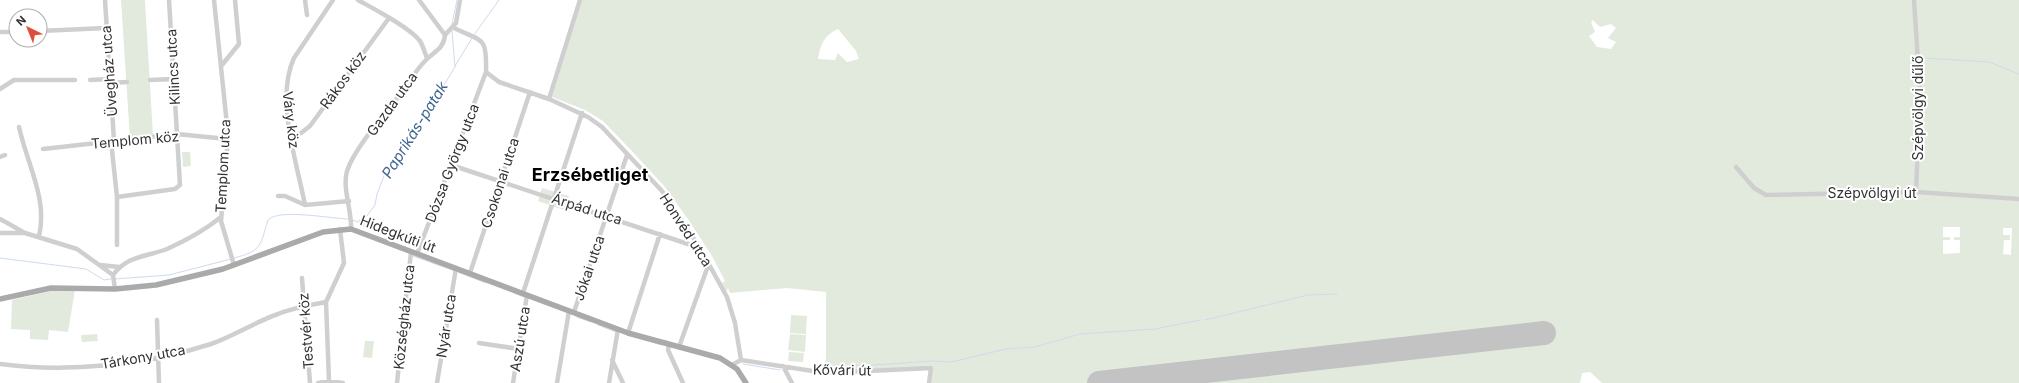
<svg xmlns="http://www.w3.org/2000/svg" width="2019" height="383" viewBox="0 0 2019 383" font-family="Inter,sans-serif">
	<rect width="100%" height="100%" fill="#fff"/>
	<path fill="#e2eade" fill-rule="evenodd" d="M121,0H145L153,136L130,139Z
		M582,0H2019V383H1602L1590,372L1582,373L1580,383H931L933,367L824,371L826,357V292L787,288L730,293L728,288L726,292L722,283L725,281L712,256L690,222L665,187L631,150L603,121L585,110L552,97ZM1593,20L1600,27L1611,24L1616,28L1608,38L1616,42L1611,49L1597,47L1589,36L1595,32L1591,22ZM838,29L856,51L859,59L847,62L838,53L835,60L818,59C820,45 824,35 838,29ZM1943,227H1960V237H1954V240H1960V253L1943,254V240H1950V237H1943ZM2003,228H2012L2011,255L2003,254L2004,240H2010V235H2003Z
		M182,152H190L191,166L183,167Z
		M542,188L569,196L564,210L538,201Z
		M75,290L68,332L49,330L48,340L30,339V330L11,329L12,300L51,291Z
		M791,315L807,316L806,334L790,333Z
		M97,334L98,341L82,342L81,335Z
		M790,334L806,335L805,352L788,350Z
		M365,341H374L372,358L363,357Z
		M789,352L804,353L803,362L788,361Z"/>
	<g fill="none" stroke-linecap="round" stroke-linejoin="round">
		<path stroke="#cedbec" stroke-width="1" d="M452,24L457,0
			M474,35L499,0
			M1925,58L1989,62L2019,74
			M455,66L472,38
			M352,220L361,223
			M363,221L375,205L377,194L384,176L394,159L406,146L455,67L452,31
			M361,225L399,241
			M413,256L455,271
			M0,258L86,269L104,280L111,279
			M234,258C262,251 260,246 268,220C279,208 332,219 349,219
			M458,272L486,283
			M115,279L169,275L231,259
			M514,293L524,297
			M577,317L591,322
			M1205,320L1308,295L1337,294
			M598,325L616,332
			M627,335L662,345
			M743,364L780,370
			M826,368L934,361L951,362L1006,349L1035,347L1080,334L1155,329L1200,320"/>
		<path stroke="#c3c3c3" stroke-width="24" d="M1099,383L1544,333"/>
		<path stroke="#cfcfcf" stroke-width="4.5" d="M105,0L114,141
			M214,0L227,125V149L221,221L234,265
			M305,0L307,15
			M358,0C374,9 409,27 420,41C423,46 425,53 427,58
			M419,0L445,35
			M1914,0L1920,92L1916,192
			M40,31L106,28
			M0,32H16
			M222,65L239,44L235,0
			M486,72L499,82L549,99L588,117L602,127L662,191L700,248L727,297L735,323L741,360
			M90,80L110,79
			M150,80L174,79
			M110,83L127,82
			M0,89L14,80H75
			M549,99L580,0
			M19,127C27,164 48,199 39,236
			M292,137L301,133L310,126L389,18
			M111,141L117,197V245
			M43,149L177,134L227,139
			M0,157L5,155
			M451,165L700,248
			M1736,167L1754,188L1766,195L1916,192L2019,199
			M278,196H285L305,205L349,201
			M117,197L175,189L180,185L169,0
			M305,205C297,163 275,99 294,58L333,0
			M0,219L25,233L77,249L113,275
			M361,221L363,223
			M351,229C352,210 342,189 347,171C354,149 386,112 401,93C409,82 416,70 425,61C433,52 444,49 445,35L456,23L460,0
			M0,233H25
			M417,254L486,72C487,36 483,42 454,28
			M100,265L119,267
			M470,273L530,92
			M113,275C128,255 146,257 167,249C187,240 204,231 221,217
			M113,275L115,289
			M302,278L310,383
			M523,293L582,113
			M574,312L627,155
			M157,320L159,383
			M628,333L660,234
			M479,343L519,349
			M669,345L668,350L683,383
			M679,347L709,263
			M612,360L623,383
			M0,364C67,373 147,365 211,344C234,336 255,322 278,314C293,308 309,305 326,302
			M732,365L741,360L826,373L931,368L929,383
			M783,366L792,383
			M329,381L326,302L344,263L340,229
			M318,383L329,381L343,383
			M397,383L411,252
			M437,383L456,268
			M513,383L527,295
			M557,383L569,311
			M609,383L618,329"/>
		<path stroke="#aaa" stroke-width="5.5" d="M0,299L51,288L115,289L156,285L223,269L323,232L351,229L628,333L720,358L737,369L746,383"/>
	</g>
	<g text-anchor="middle" stroke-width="4" stroke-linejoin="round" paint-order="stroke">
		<g font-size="14" fill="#323232" stroke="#fff">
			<text transform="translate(173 67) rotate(-93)" y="5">Kilincs utca</text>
			<text transform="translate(109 71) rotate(-94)" y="5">Üvegház utca</text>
			<text transform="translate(343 80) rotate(-54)" y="5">Rákos köz</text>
			<text transform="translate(392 104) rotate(-54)" y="5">Gazda utca</text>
			<text transform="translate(1918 108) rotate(-90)" y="5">Szépvölgyi dűlő</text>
			<text transform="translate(291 120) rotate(83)" y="5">Váry köz</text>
			<text transform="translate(135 140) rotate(-5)" y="5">Templom köz</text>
			<text transform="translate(452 163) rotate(-69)" y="5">Dózsa György utca</text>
			<text transform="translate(223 166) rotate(-87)" y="5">Templom utca</text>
			<text transform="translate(500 183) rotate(-72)" y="5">Csokonai utca</text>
			<text x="1872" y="198">Szépvölgyi út</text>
			<text transform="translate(587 209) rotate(18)" y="5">Árpád utca</text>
			<text transform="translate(686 230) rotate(57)" y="5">Honvéd utca</text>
			<text transform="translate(398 234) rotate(21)" y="5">Hidegkúti út</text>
			<text transform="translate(589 268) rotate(-71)" y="5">Jókai utca</text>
			<text transform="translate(404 317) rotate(-84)" y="5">Községház utca</text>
			<text transform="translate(446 326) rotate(-81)" y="5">Nyár utca</text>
			<text transform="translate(306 331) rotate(-94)" y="5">Testvér köz</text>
			<text transform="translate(520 339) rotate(-81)" y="5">Aszú utca</text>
			<text transform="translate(143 357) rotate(-10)" y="5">Tárkony utca</text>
			<text transform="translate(842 370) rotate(1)" y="5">Kővári út</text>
		</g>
		<g font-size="15" font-style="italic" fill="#416592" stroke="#fff">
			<text transform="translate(415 130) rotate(-58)" y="5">Paprikás-patak</text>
		</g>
		<g font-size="18" font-weight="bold" fill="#000" stroke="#fff">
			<text x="590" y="181">Erzsébetliget</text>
		</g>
	</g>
	<g transform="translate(28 28) rotate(317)"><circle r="19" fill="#ffffff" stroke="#adadad"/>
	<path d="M0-3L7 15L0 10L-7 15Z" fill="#e04d3c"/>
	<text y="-6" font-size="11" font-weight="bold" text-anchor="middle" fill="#323232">N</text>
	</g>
</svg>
